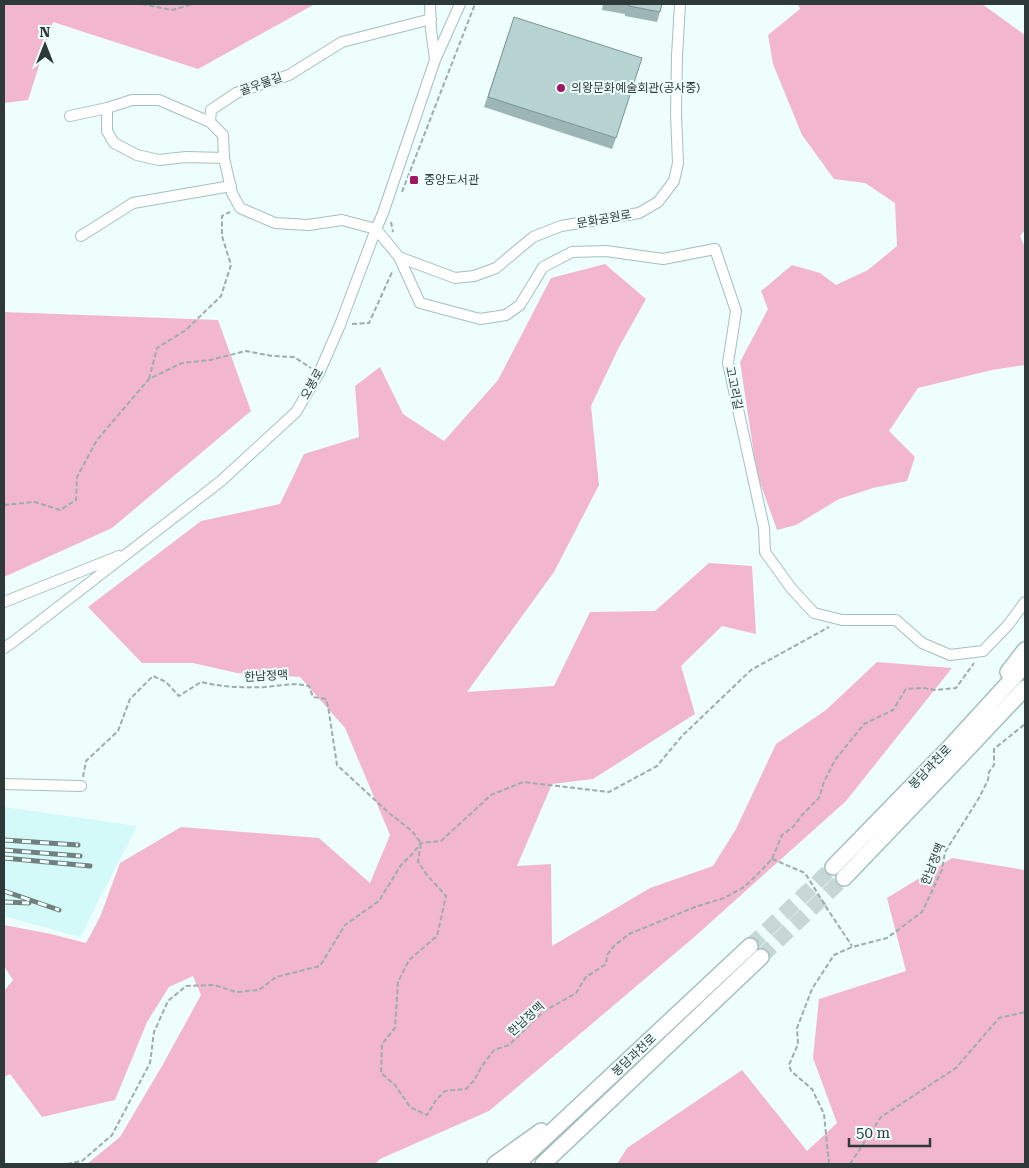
<svg xmlns="http://www.w3.org/2000/svg" width="1029" height="1168" viewBox="0 0 1029 1168" font-family="'Roboto Serif','Noto Sans KR',serif">
	<rect width="100%" height="100%" fill="#edfefd"/>
	<path fill="#d3faf8" d="M4,807L137,826L80,937L4,916Z"/>
	<path fill="#f2b7cf" d="M4,4H315L198,69L53,22L28,100L4,103Z
		M798,4H982L1025,35V230L1020,236L1025,247V365L992,370L918,388L889,431L915,457L907,481L873,488L839,499L796,525L777,530L757,474L740,362L768,309L761,291L792,265L820,273L836,285L868,270L897,246L895,203L865,183L834,179L802,135L773,64L768,35L800,9Z
		M605,264L646,299L618,349L591,406L599,485L554,572L467,692L554,686L590,612L655,611L709,563L752,566L756,634L722,626L681,666L695,714L593,779L552,784L517,866L551,864L552,946L650,888L713,866L736,829L776,744L826,710L877,662L952,668L846,801L692,939L489,1111L380,1159L375,1164H87L120,1137L162,1066L201,995L193,976L169,987L147,1022L115,1100L42,1117L10,1074L4,1077V991L13,980L4,966V925L51,934L86,943L100,917L120,863L181,827L319,838L370,883L390,835L345,728L300,677L237,673L193,663H142L88,607L201,521L280,504L304,454L359,437L355,386L380,367L403,414L444,441L498,380L551,278Z
		M4,312L218,320L251,411L112,528L4,577Z
		M952,858L1025,870V1164H617L627,1148L742,1070L807,1151L837,1123L813,1058L819,999L906,971L887,898Z"/>
	<g fill="none" stroke-linecap="round" stroke-linejoin="round">
		<path stroke="#c7d7d6" stroke-width="15" stroke-dasharray="15 8" stroke-linecap="butt" d="M750,946L833,867
			M761,957L844,878"/>
		<g stroke="#a4c0be" stroke-width="12">
			<path id="minor" d="M430,4L431,30L435,59
				M431,19L342,42L289,75L236,93L211,110L210,122L223,135L224,158L232,193L240,208L275,223L308,225L342,220L376,229L399,257L455,278L474,276L496,268L533,237L561,226L639,213L658,202L674,181L678,163L676,114L677,56L680,4
				M107,108V131L114,143L137,155L159,160L186,157L224,158
				M70,116L107,108L132,100H159L210,122
				M81,236L133,203L231,186
				M399,257L420,303L480,319L506,315L520,305L543,267L572,252L606,251L663,259L715,249L736,311L728,363L764,528L765,552L791,588L814,613L842,620H896L922,643L950,655L983,651L1008,625L1025,602
				M4,602L119,556
				M4,648L13,642L221,481L296,412L319,373L340,325L376,229L383,213L435,60L460,4
				M4,784L81,786"/>
		</g>
		<g stroke="#a4c0be" stroke-width="18">
			<path id="highway" d="M1008,672L1025,650
				M833,867L948,749L1025,665
				M844,878L959,758L1025,688
				M495,1164L541,1131
				M517,1164L750,946
				M543,1164L761,957"/>
		</g>
		<path stroke="#9eadac" stroke-width="2" stroke-dasharray="5 2.5" stroke-linecap="butt" d="M142,4L172,10L193,4
			M402,192L475,4
			M391,222L393,232
			M352,324L369,323L393,270
			M149,379L157,348L186,330L221,296L231,265L222,236V216L230,212
			M4,505L35,502L60,510L76,500L77,477L97,440L149,379L182,363L210,360L246,351L272,356L294,357L311,368
			M83,777L86,761L118,731L130,699L153,676L166,682L179,696L201,682C221,687 244,688 265,687C281,686 292,682 309,686L313,697L326,699L328,706L337,765L389,813L412,831L421,843L418,862L427,875L446,896L437,936L409,960L398,982L395,1028L382,1044L381,1073L395,1085L410,1107L427,1115L436,1100L445,1091L466,1089L475,1079L482,1066L494,1050L509,1045L543,1012L576,993L586,977L606,964L607,955L614,946L629,934L695,907L724,898L744,887L756,876L772,859L782,835L793,827L802,815L819,798L824,782L835,760L864,724L893,710L906,689L923,688L935,690L956,688L974,663
			M772,859L805,873L828,910L852,946
			M67,1164L82,1161L112,1135L150,1063L154,1032L168,1001L186,986L214,985L236,992L259,990L276,977L320,966L345,925L379,901L401,865L413,853L421,843L441,841L491,795L523,782L609,792L657,766L682,736L751,670L829,627
			M829,1164L824,1114L812,1089L791,1071L789,1065L798,1044L797,1028L812,989L834,955L852,947L887,938L922,912L942,870L945,852L979,798L988,780L989,772L994,765V749L1025,724
			M850,1164L881,1117L956,1068L999,1018L1025,1012"/>
		<use href="#minor" stroke="#fff" stroke-width="10"/>
		<use href="#highway" stroke="#fff" stroke-width="15"/>
		<g stroke="#727f7f" stroke-width="5">
			<path id="rail" d="M4,840L78,845
				M4,850L80,856
				M4,858L90,866
				M4,891L59,910
				M4,902L29,903"/>
		</g>
		<use href="#rail" stroke="#edfefd" stroke-width="3" stroke-dasharray="9" stroke-linecap="butt"/>
	</g>
	<path fill="#9db5b4" d="M603,4H662L660,12L657,22L625,16V14L602,10Z
		M514,17L616,138L612,149L484,107Z"/>
	<path fill="#b6d3d1" stroke="#7f9492" d="M629,4H662L660,12L629,6Z
		M514,17L642,58L616,138L488,97Z"/>
	<g fill="#9e1664" stroke="#edfefd" stroke-width="2">
		<circle cx="561" cy="88" r="5"/>
		<rect x="409" y="175" width="10" height="10" rx="2.5"/>
	</g>
	<g text-anchor="middle" stroke-width="4" stroke-linejoin="round" paint-order="stroke">
		<g font-size="12" fill="#2e3939" stroke="#edfefd">
			<text transform="translate(261 84) rotate(-20)" y="4">골우물길</text>
			<text transform="translate(604 219) rotate(-10)" y="4">문화공원로</text>
			<text transform="translate(312 384) rotate(-61)" y="4">오봉로</text>
			<text transform="translate(734 388) rotate(79)" y="4">고고리길</text>
			<text transform="translate(266 676) rotate(-3)" y="4">한남정맥</text>
			<text transform="translate(930 767) rotate(-46)" y="4">봉담과천로</text>
			<text transform="translate(933 864) rotate(-68)" y="4">한남정맥</text>
			<text transform="translate(526 1019) rotate(-42)" y="4">한남정맥</text>
			<text transform="translate(634 1055) rotate(-43)" y="4">봉담과천로</text>
		</g>
		<g font-size="12" fill="#2e3939" stroke="#edfefd" text-anchor="start">
			<text x="571" y="92">의왕문화예술회관(공사중)</text>
			<text x="424" y="184">중앙도서관</text>
		</g>
	</g>
	<rect width="1029" height="1168" fill="none" stroke="#2e3939" stroke-width="10"/>
	<g transform="translate(45 45)" stroke="#edfefd" stroke-width="4" paint-order="stroke">
	<path d="M0-4L9 19L0 12L-9 19Z" fill="#2e3939"/>
	<text y="-8" font-size="14" font-weight="bold" text-anchor="middle" fill="#2e3939">N</text>
	</g>
	<path d="M849 1138v8h81v-8" fill="none" stroke="#2e3939" stroke-width="2.5"/>
	<text x="856" y="1138" font-size="15" fill="#2e3939" stroke="#edfefd" stroke-width="4" paint-order="stroke">50 m</text>
</svg>
